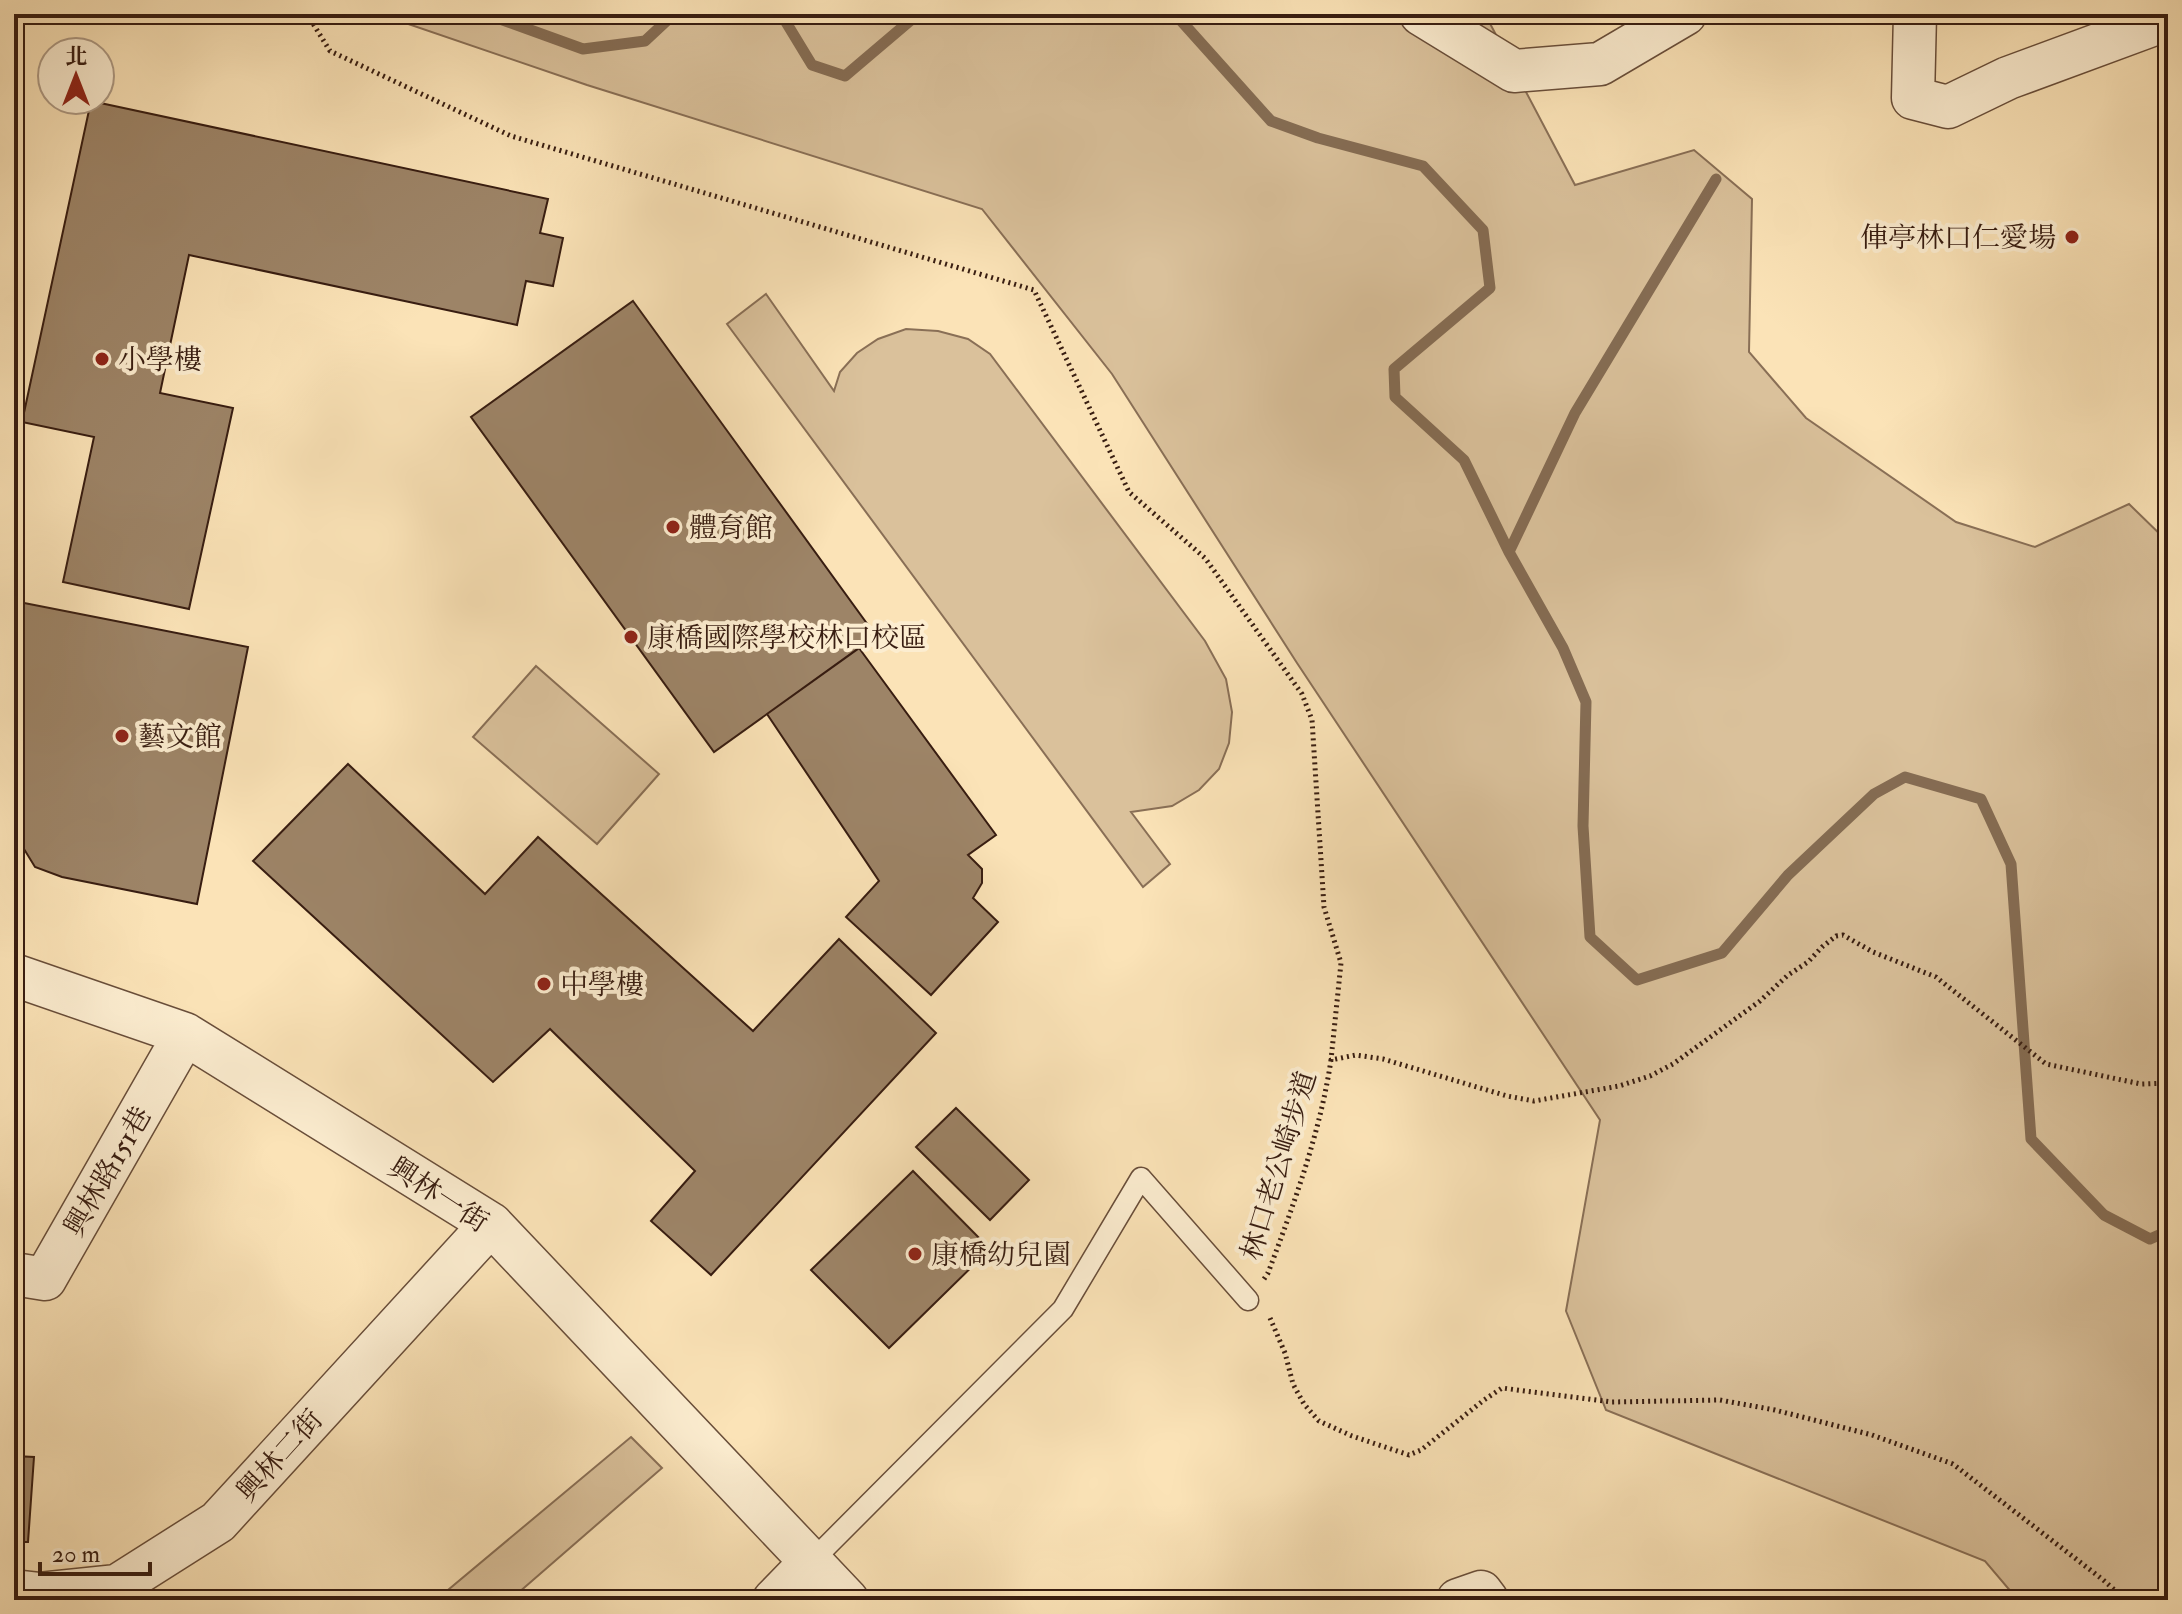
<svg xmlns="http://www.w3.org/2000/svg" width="2182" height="1614" viewBox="0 0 2182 1614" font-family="'IM FELL Double Pica','Noto Serif TC',serif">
	<rect width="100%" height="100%" fill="#fbe3b7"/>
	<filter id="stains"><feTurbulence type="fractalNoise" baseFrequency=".0025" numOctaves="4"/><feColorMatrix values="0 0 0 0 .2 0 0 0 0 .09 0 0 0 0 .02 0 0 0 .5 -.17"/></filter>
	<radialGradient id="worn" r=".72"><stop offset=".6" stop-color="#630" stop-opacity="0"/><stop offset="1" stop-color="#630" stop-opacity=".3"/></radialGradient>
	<path fill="#dac19b" stroke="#896f56" stroke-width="2" d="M379,14H1485L1575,185L1694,150L1752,199L1749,352L1806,418L1956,522L2035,547L2129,504L2168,542V1600H2018L1985,1561L1606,1410L1566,1311L1600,1120L1297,663L1112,374L982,209L587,85Z
		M766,294L834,391L840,372L857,353L878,339L906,329L938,331L968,339L990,354L1205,641L1226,679L1232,712L1229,743L1219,769L1199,790L1172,806L1131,812L1170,864L1143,887L727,324Z
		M536,666L659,774L597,844L473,737Z
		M631,1437L662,1468L510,1600H436Z"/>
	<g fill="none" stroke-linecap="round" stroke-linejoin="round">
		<path stroke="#856c53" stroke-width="11" d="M486,14L583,49L645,41L674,14
			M781,14L812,65L845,76L918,14
			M1175,14L1271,121L1318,138L1423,166L1483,230L1490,288L1394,369L1395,397L1464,460L1509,552L1563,648L1586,702L1583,826L1590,937L1637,980L1722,953L1788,875L1874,794L1905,777L1981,799L2011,864L2031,1139L2104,1215L2150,1239L2168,1231
			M1509,552L1575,413L1716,179"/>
	</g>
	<path fill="#9d8467" stroke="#381d11" stroke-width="2" d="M91,101L548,199L540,233L563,238L553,286L526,281L517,325L189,255L160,393L233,408L189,609L63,582L94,437L22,422Z
		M633,301L876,636L714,752L471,417Z
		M14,601L248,647L197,904L62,877L35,867L16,836L14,825Z
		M859,648L996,835L968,855L982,869V883L973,898L998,922L931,995L846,917L879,881L767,714Z
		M348,764L485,894L538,837L753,1031L839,939L936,1033L711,1275L651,1221L695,1171L550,1029L493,1082L253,861Z
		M956,1108L1029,1180L990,1220L916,1147Z
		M913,1171L990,1249L889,1348L811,1270Z
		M14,1456L34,1457L28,1542H14Z"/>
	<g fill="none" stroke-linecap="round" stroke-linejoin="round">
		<g stroke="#694e3a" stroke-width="23">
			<path id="lane" d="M811,1562L1063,1309L1141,1178L1248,1300"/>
		</g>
		<g stroke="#694e3a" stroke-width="45">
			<path id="street" d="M1421,14L1514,71L1600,64L1685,14
				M1915,14L1913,98L1948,107L2008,78L2168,19
				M14,975L185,1034L491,1224L847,1600
				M14,1274L45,1279L185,1034
				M14,1591L40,1594L117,1586L218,1522L491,1224
				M774,1600L811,1562
				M1458,1600L1481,1592L1487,1600"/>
		</g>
		<path stroke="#381d11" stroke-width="5" stroke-dasharray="2 4" stroke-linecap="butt" d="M307,14L330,51L511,136L1034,290L1129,492L1205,558L1302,694L1312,720L1324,907L1341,963L1331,1060
			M1264,1279L1268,1273C1294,1204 1320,1133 1331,1060L1356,1055L1383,1059L1507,1096L1534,1101L1619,1086L1650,1076L1673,1064L1760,1001L1788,975L1808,962L1822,947L1836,936L1843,935L1873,952L1936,977L2046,1064L2141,1084L2168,1083
			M1270,1318L1285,1353L1293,1384L1304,1404L1319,1421L1352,1436L1409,1455L1421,1450L1484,1400L1502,1388L1612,1402L1720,1400L1775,1410L1872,1435L1953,1464L2102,1579L2126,1600"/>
		<use href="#lane" stroke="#fcedd0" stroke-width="20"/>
		<use href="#street" stroke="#fcedd0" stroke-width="42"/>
	</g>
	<g fill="#8f2418" stroke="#fcedd0" stroke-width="3">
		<circle cx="2072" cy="237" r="8"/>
		<circle cx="102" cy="359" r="8"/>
		<circle cx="673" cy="527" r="8"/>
		<circle cx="631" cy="637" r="8"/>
		<circle cx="122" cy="736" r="8"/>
		<circle cx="544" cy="984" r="8"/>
		<circle cx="915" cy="1254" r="8"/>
	</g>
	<g text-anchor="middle" stroke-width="8" stroke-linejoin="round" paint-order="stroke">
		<g font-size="28" fill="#381d11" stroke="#fcedd0" text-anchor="start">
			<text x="2056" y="247" text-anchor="end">俥亭林口仁愛場</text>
			<text x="118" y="369">小學樓</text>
			<text x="689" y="537">體育館</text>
			<text x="647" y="647">康橋國際學校林口校區</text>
			<text x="138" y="746">藝文館</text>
			<text x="560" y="994">中學樓</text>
			<text x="931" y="1264">康橋幼兒園</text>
		</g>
		<g font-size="28" fill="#381d11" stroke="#fcedd0">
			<text transform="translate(1278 1165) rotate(-73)" y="10">林口老公崎步道</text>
			<text transform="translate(107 1171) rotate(-60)" y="10">興林路151巷</text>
			<text transform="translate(439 1194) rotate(33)" y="10">興林一街</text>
			<text transform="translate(279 1455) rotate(-48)" y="10">興林二街</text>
		</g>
	</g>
	<rect width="2182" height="1614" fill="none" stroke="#fbe3b7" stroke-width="48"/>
	<rect x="16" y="16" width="2150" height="1582" fill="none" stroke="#381d11" stroke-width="4"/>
	<rect x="24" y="24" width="2134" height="1566" fill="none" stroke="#381d11" stroke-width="2"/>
	<g transform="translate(76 76)"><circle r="38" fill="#fcedd0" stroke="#ae9a84" stroke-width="2"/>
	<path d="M0-6L14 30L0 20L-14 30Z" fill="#8f2418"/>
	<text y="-12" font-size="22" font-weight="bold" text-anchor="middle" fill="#381d11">北</text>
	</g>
	<path d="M40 1562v12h110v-12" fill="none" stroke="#381d11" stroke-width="4"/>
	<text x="52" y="1562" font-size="24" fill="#381d11" stroke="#fcedd0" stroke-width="6" paint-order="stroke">20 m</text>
	<rect width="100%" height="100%" filter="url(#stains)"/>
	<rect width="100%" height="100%" fill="url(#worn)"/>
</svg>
